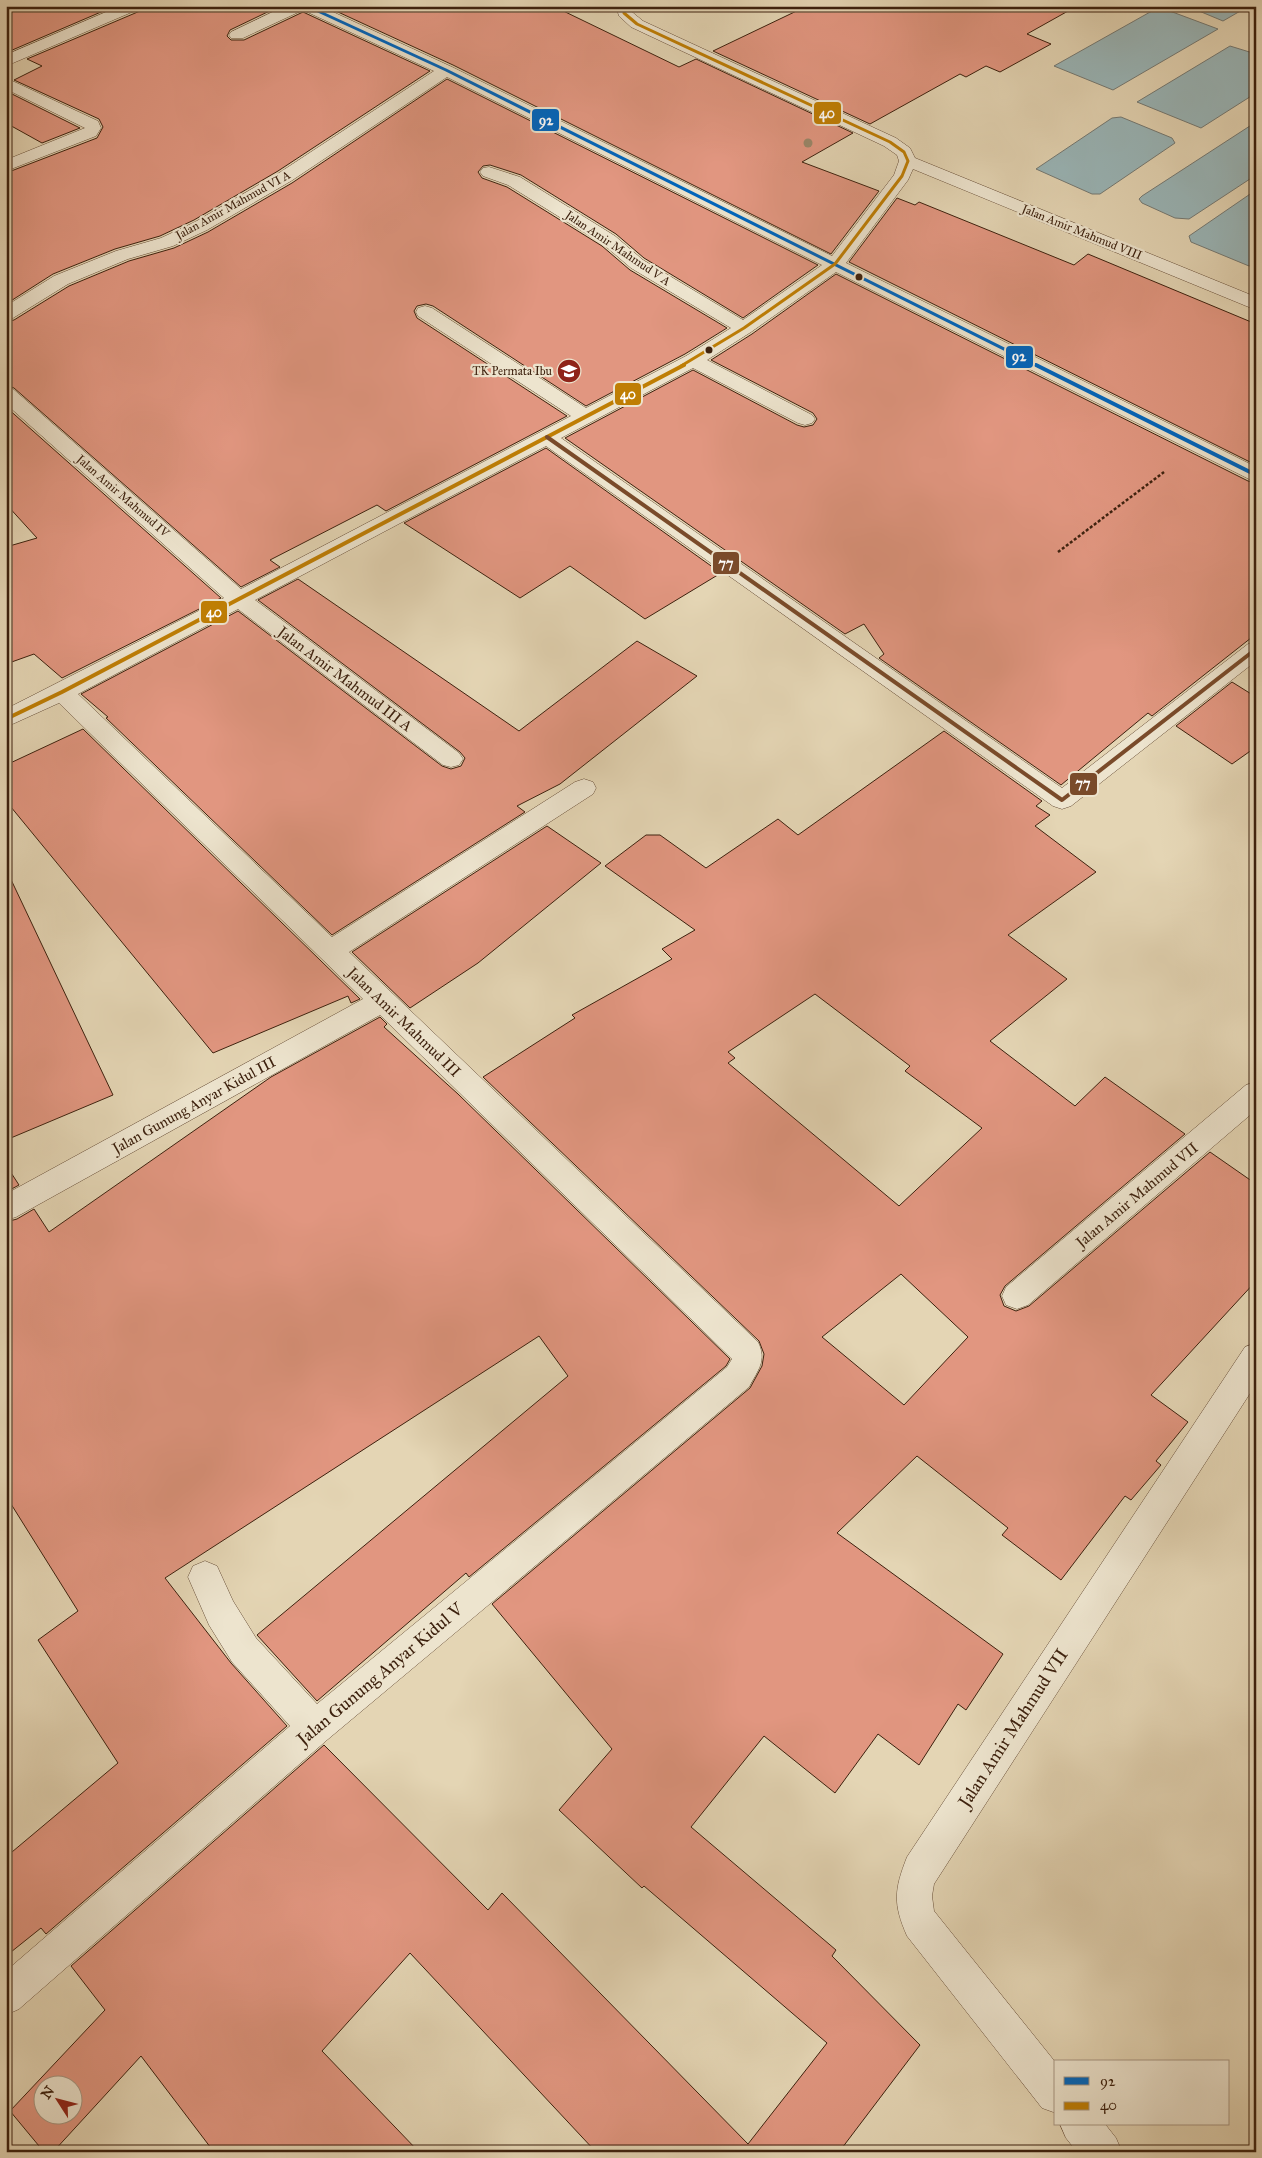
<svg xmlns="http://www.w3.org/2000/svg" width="1262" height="2158" viewBox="0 0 1262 2158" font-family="'IM FELL Great Primer',serif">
	<rect width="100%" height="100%" fill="#e4d5b4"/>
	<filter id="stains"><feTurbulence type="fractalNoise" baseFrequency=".004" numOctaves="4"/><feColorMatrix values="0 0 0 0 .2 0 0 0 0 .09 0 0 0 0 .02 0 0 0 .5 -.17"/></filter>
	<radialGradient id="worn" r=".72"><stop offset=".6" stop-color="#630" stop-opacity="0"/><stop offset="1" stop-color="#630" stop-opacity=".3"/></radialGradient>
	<path fill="#9ab6b8" stroke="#757a74" d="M1187,6H1249L1223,21Z
		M1159,7L1218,29L1113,90L1054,66Z
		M1230,46L1256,54V93L1201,128L1137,102Z
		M1121,117L1172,138L1175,143L1100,194H1092L1036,169L1112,118Z
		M1256,122V175L1189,219L1175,218L1142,203L1139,199L1142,196Z
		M1256,190V265L1249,266L1191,242L1189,236Z"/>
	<path fill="#e19680" stroke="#3d210e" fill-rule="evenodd" d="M6,6H115L10,51L6,50Z
		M144,6H280L230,30L227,36L231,40H244L303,12L430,71L278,171L194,220L160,236L115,249L53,274L6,304V173L97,138L103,127L99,119L14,80L42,66L27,59L140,11Z
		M325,6H553L679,67L696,59L853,133L802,162L879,191L831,254L453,65Z
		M807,6H1077L1027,34L1051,44L1000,72L986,66L966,77L960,74L870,124L713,51Z
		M447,79L818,265L743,318L644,258L616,234L521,175L490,165L483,166L478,172L482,178L507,187L602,246L630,270L727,328L685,354L586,406L433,306L426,304L417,306L414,311L417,318L567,416L386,511L377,505L270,560L280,567L241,587L14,388L6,385V322L14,320L69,286L129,261L174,248L208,232L292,183Z
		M6,91L80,128L42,143L6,123Z
		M897,198L915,205L919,202L1074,265L1088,254L1256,324V465L849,262Z
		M836,274L1248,481L1256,483V634L1152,716L1148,713L1061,785L879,658L884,654L864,624L845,634L565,438L693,370L797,425L804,427L813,425L817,419L813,413L711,360L752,334Z
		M6,407L221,598L62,678L34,654L6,664V547L37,538L6,504Z
		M546,448L721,573L645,619L570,566L520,598L404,523Z
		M298,579L519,731L637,641L697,676L560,784L517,806L525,812L332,935L106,718L108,717L81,694L238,611L442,766L451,769L461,766L465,758L460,752L258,600Z
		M1232,682L1256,697V747L1232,764L1176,726Z
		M83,729L360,999L351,1003L348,996L213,1053L6,801V765Z
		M944,731L1042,801L1036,806L1050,815L1035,826L1096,872L1008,935L1067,979L990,1041L1075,1106L1105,1077L1185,1134L1005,1286L1000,1295L1004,1306L1016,1311L1029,1306L1210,1152L1256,1184V1281L1151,1395L1188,1422L1156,1461L1161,1465L1131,1500L1125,1496L1061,1580L1002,1535L1008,1528L917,1456L837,1533L1003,1654L966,1710L958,1704L919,1765L878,1734L835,1793L764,1736L691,1827L836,1950L832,1956L920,2045L839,2152H596L410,1953L322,2051L419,2152H214L141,2056L53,2152H44L10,2111L105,2010L71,1966L324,1745L488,1910L502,1893L748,2144L827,2043L644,1886L642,1888L559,1810L612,1749L492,1604L750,1388L762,1366L764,1354L759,1341L483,1077L575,1018L572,1015L672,959L662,949L695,930L605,866L646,835H660L706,868L778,819L798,835ZM815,994L910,1066L905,1071L982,1128L899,1206L728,1063L735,1058L728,1052ZM901,1274L968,1337L904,1405L822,1337ZM42,2086H72V2116H42Z
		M547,826L601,863L478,963L410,1008L352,952Z
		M6,869L113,1095L6,1140Z
		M380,1017L387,1024L384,1027L458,1094L730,1359L726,1366L469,1577L466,1573L317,1701L257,1635L568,1376L539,1336L165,1578L231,1663L287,1726L46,1934L41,1928L6,1956V1857L118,1763L38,1640L78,1611L6,1496V1222L17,1219L34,1209L49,1232L271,1077Z
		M6,1165L19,1185L6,1192Z"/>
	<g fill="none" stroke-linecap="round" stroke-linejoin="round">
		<g stroke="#674e38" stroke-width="1">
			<path id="minor" d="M120,6H142L139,9L6,66V55Z
				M285,6H320L452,67L832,256L894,175L899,161L897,155L884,146L631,27L619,16L616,6H632V12L643,21L896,138L910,148L915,158L1256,297V310L913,169L908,180L846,263L1256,467V481L1249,479L836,272L751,332L707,360L812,415L815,419L812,423L805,425L798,423L693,368L561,438L1062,788L1248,644L1256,642V661L1071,806L1062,809L1053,806L546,446L255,600L459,753L463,759L459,765L451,767L443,765L238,609L78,694L332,937L575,782L584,779L593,782L596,788L593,794L349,952L758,1342C767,1361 758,1370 749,1387L327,1740L19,2009L6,2015V1971L290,1726L232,1662L209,1625L188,1577L193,1566L205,1561L217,1566L233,1601L256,1638L317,1704L727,1367L732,1359L380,1015L16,1217L6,1220V1194L363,999L59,703L6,727V709L224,598L6,404V387L13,389L241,589L571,416L418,316L416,312L418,308L425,306L432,308L586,408L686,356L731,328L631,268L603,244L508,185L483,176L480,172L483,168L489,167L520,177L615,236L643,260L743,320L822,265L447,77L291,181L207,230L173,246L128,259L68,284L13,318L6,320V306L54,276L116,251L161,238L195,222L279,173L434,71L303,10L243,38H231L229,35L231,32Z
				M6,78L98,121L101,128L96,136L6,171V160L85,128L6,89Z
				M1256,1082V1110L1028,1305L1017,1309L1006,1305L1002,1296L1006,1287L1246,1085Z
				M1256,1343V1384L934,1884L932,1896L934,1911L1056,2063V2113L1042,2108L907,1936C893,1904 894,1890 907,1857L1245,1347Z
				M1060,2124H1105L1116,2138L1122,2152H1077L1066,2138Z"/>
		</g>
		<path stroke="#3d210e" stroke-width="2.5" stroke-dasharray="3 2" stroke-linecap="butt" d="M1058,552L1164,472"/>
		<use href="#minor" fill="#ede4ce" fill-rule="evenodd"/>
		<g stroke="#ede4ce" stroke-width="5.5">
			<path id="bus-1-far1" d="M307,6L446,70L1038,366"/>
		</g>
		<g stroke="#ede4ce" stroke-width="7">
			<path id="bus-1" d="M1036,365L1256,475"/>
		</g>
		<g stroke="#ede4ce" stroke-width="5.5">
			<path id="bus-2-far1" d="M624,6V13L637,24L890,142L904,152L908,161L902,176L835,264L744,328L681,366"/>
		</g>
		<g stroke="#ede4ce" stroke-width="7">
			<path id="bus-2" d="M6,719L62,692L684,365"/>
		</g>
		<g stroke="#ede4ce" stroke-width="7">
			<path id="bus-3" d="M547,437L1062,800L1256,649"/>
		</g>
		<use href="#bus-1-far1" stroke="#0065bd" stroke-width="3"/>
		<use href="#bus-1" stroke="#0065bd" stroke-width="4"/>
		<use href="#bus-2-far1" stroke="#bf7e04" stroke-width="3"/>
		<use href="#bus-2" stroke="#bf7e04" stroke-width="4"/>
		<use href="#bus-3" stroke="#7a4b2a" stroke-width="4"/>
	</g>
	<circle fill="#9a8769" cx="808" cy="143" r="4.5"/>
	<defs>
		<g id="school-disc" transform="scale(1.25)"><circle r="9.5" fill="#8f2418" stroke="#ede4ce"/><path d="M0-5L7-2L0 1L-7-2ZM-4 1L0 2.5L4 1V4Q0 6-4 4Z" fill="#fff"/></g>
	</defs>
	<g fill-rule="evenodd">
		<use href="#school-disc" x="569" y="371"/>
	</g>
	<g fill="#3d210e" stroke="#ede4ce" stroke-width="2">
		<circle cx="859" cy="277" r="4.5"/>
		<circle cx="709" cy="350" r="4.5"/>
	</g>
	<g text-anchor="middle" stroke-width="4.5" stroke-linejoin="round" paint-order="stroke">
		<g font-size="12" fill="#3d210e" stroke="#ede4ce">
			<text transform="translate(233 205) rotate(-29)" y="4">Jalan Amir Mahmud VI A</text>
			<text transform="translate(1082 232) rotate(22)" y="4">Jalan Amir Mahmud VIII</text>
			<text transform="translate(618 248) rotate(34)" y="4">Jalan Amir Mahmud V A</text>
			<text transform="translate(123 496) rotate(41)" y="4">Jalan Amir Mahmud IV</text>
		</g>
		<g font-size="12" fill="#3d210e" stroke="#ede4ce" text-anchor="end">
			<text x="552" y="375">TK Permata Ibu</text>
		</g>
		<g font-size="15" fill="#3d210e" stroke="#ede4ce">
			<text transform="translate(345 679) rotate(37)" y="5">Jalan Amir Mahmud III A</text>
			<text transform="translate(404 1022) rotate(44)" y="5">Jalan Amir Mahmud III</text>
			<text transform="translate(194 1105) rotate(-29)" y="5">Jalan Gunung Anyar Kidul III</text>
			<text transform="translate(1137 1195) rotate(-40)" y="5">Jalan Amir Mahmud VII</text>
		</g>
		<g font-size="18" fill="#3d210e" stroke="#ede4ce">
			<text transform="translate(380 1674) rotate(-40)" y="6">Jalan Gunung Anyar Kidul V</text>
			<text transform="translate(1013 1728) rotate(-57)" y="6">Jalan Amir Mahmud VII</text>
		</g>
	</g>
	<g stroke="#ede4ce" stroke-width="2">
		<rect x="813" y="101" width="29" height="24" rx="5" fill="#bf7e04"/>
		<rect x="531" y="108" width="29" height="24" rx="5" fill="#0065bd"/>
		<rect x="1005" y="345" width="29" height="24" rx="5" fill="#0065bd"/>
		<rect x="614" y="382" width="28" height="24" rx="5" fill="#bf7e04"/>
		<rect x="712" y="551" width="28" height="24" rx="5" fill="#7a4b2a"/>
		<rect x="200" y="600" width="28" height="24" rx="5" fill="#bf7e04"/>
		<rect x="1069" y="772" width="29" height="24" rx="5" fill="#7a4b2a"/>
	</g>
	<g font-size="14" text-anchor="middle" font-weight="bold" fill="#fff">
		<text x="827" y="118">40</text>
		<text x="546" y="125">92</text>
		<text x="1019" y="361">92</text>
		<text x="628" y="399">40</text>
		<text x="726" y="568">77</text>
		<text x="214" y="617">40</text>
		<text x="1083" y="788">77</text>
	</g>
	<rect width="1262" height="2158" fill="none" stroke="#e4d5b4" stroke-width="25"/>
	<rect x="8" y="8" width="1247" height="2143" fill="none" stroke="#3d210e" stroke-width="2.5"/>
	<rect x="12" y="12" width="1237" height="2133" fill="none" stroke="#3d210e"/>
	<rect x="1054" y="2060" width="175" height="65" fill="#ede4ce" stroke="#a79681"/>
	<rect x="1064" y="2077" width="25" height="8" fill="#0065bd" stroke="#a79681"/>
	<text x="1100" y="2086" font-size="15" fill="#3d210e">92</text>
	<rect x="1064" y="2102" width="25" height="8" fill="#bf7e04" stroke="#a79681"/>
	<text x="1100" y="2110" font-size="15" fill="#3d210e">40</text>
	<g transform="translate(58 2100) rotate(306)"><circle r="24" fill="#ede4ce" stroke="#a79681"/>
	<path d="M0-4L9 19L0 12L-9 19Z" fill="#8f2418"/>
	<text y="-8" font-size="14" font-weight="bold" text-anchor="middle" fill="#3d210e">N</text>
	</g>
	<rect width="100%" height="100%" filter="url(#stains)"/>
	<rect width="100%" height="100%" fill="url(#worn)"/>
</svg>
